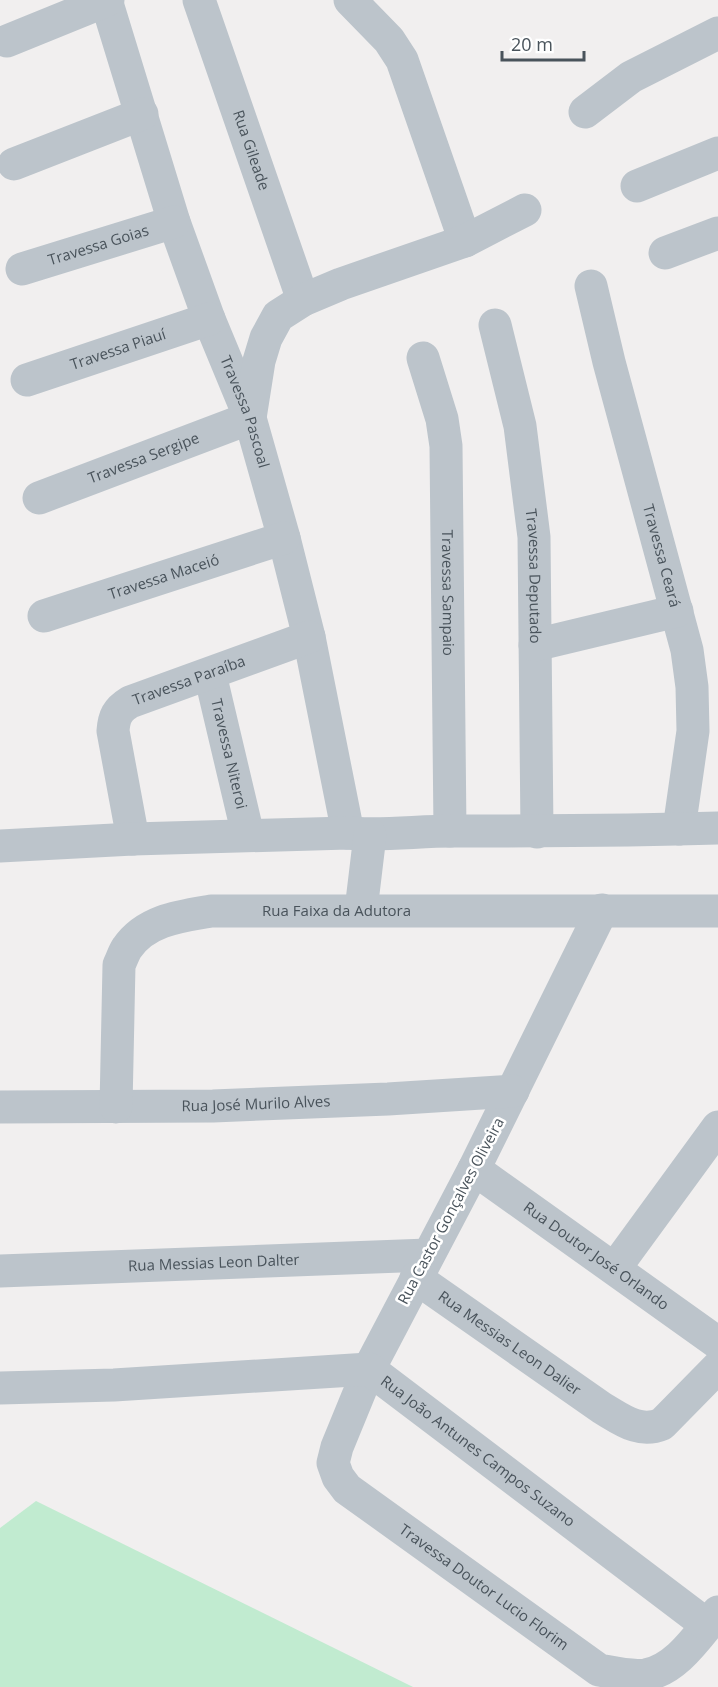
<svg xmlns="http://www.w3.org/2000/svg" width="718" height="1687" viewBox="0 0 718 1687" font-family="'Open Sans',sans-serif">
	<rect width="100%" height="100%" fill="#f1efef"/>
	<path fill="#c1ebd0" d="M36,1501L413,1687H0V1528Z"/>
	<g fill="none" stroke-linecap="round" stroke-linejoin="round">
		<g stroke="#bcc4cb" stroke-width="33">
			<path id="s1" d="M106,0L174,222L209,319L250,418L284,538L309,637L348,833"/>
			<path id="s2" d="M199,0L303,300"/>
			<path d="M350,0L389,40L402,60L465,241"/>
			<path d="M7,41L108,0"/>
			<path d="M585,112L631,77L718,33"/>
			<path d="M14,164L142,114"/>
			<path d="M637,186L718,153"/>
			<path d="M665,253L718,233"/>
			<path id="s3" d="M22,269L174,222"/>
			<path id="s4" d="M591,286L609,362L687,650L692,687L693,731L679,829"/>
			<path id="s5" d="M495,325L520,426L534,537L537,832"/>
			<path id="s6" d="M423,358L442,419L446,446L450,831"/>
			<path id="s7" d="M27,380L209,319"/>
			<path id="s8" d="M39,498L250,418L259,361L266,338L278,316L303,300L341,284L465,241L525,210"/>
			<path id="s9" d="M44,616L284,538"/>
			<path d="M535,645L677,611"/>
			<path id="s10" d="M210,674L248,835"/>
			<path id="s11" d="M133,839L113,731C114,717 117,710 130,702L309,637"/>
			<path d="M0,846L133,839L348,833C383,836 418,831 453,831C541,831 630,831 718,828"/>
			<path d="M361,910L370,835"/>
			<path id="s12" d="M602,910L474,1169L369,1369L337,1447L333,1463L338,1477L347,1489L599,1670C615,1673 630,1677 645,1675C677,1670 699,1634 718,1612"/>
			<path id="s13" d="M0,1107L213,1106L388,1099L513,1091"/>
			<path id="s14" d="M116,1107L119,965C122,959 124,952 127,948C146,920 181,916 211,911H718"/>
			<path id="s15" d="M474,1169L718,1343"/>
			<path d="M615,1268L718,1127"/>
			<path id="s16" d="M0,1271L428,1255"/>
			<path id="s17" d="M416,1278L602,1408C621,1419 639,1434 662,1424L718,1367"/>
			<path id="s18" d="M0,1388L114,1385L369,1369L707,1625"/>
		</g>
	</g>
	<g text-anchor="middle" stroke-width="5" stroke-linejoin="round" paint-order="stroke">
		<g font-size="15" fill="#49535b" stroke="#fff">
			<text dy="5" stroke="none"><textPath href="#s2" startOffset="159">Rua Gileade</textPath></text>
			<text dy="5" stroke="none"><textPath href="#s3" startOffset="80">Travessa Goias</textPath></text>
			<text dy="5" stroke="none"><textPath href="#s7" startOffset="96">Travessa Piauí</textPath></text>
			<text dy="5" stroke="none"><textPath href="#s1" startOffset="435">Travessa Pascoal</textPath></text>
			<text dy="5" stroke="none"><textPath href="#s8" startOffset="112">Travessa Sergipe</textPath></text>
			<text dy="5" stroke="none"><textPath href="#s4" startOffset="279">Travessa Ceará</textPath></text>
			<text dy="5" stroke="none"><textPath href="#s5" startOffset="255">Travessa Deputado</textPath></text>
			<text dy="5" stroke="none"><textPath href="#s9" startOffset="126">Travessa Maceió</textPath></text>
			<text dy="5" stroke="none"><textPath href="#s6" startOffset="238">Travessa Sampaio</textPath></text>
			<text dy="5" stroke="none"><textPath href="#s11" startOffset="208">Travessa Paraíba</textPath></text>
			<text dy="5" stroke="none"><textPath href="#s10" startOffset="82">Travessa Niteroi</textPath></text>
			<text dy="5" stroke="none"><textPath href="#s14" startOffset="381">Rua Faixa da Adutora</textPath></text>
			<text dy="5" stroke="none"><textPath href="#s13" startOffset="256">Rua José Murilo Alves</textPath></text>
			<text transform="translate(451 1211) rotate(-62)" y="5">Rua Castor Gonçalves Oliveira</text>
			<text dy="5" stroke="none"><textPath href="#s15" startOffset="150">Rua Doutor José Orlando</textPath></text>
			<text dy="5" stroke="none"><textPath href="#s16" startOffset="214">Rua Messias Leon Dalter</textPath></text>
			<text dy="5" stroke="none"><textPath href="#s17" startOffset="114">Rua Messias Leon Dalier</textPath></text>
			<text dy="5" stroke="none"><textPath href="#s18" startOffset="506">Rua João Antunes Campos Suzano</textPath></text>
			<text dy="5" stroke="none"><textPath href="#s12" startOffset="814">Travessa Doutor Lucio Florim</textPath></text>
		</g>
	</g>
	<path d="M502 51v9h82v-9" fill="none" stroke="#49535b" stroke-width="3"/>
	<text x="511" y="51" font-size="18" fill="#49535b" stroke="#ffffff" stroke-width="4.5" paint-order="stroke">20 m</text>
</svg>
